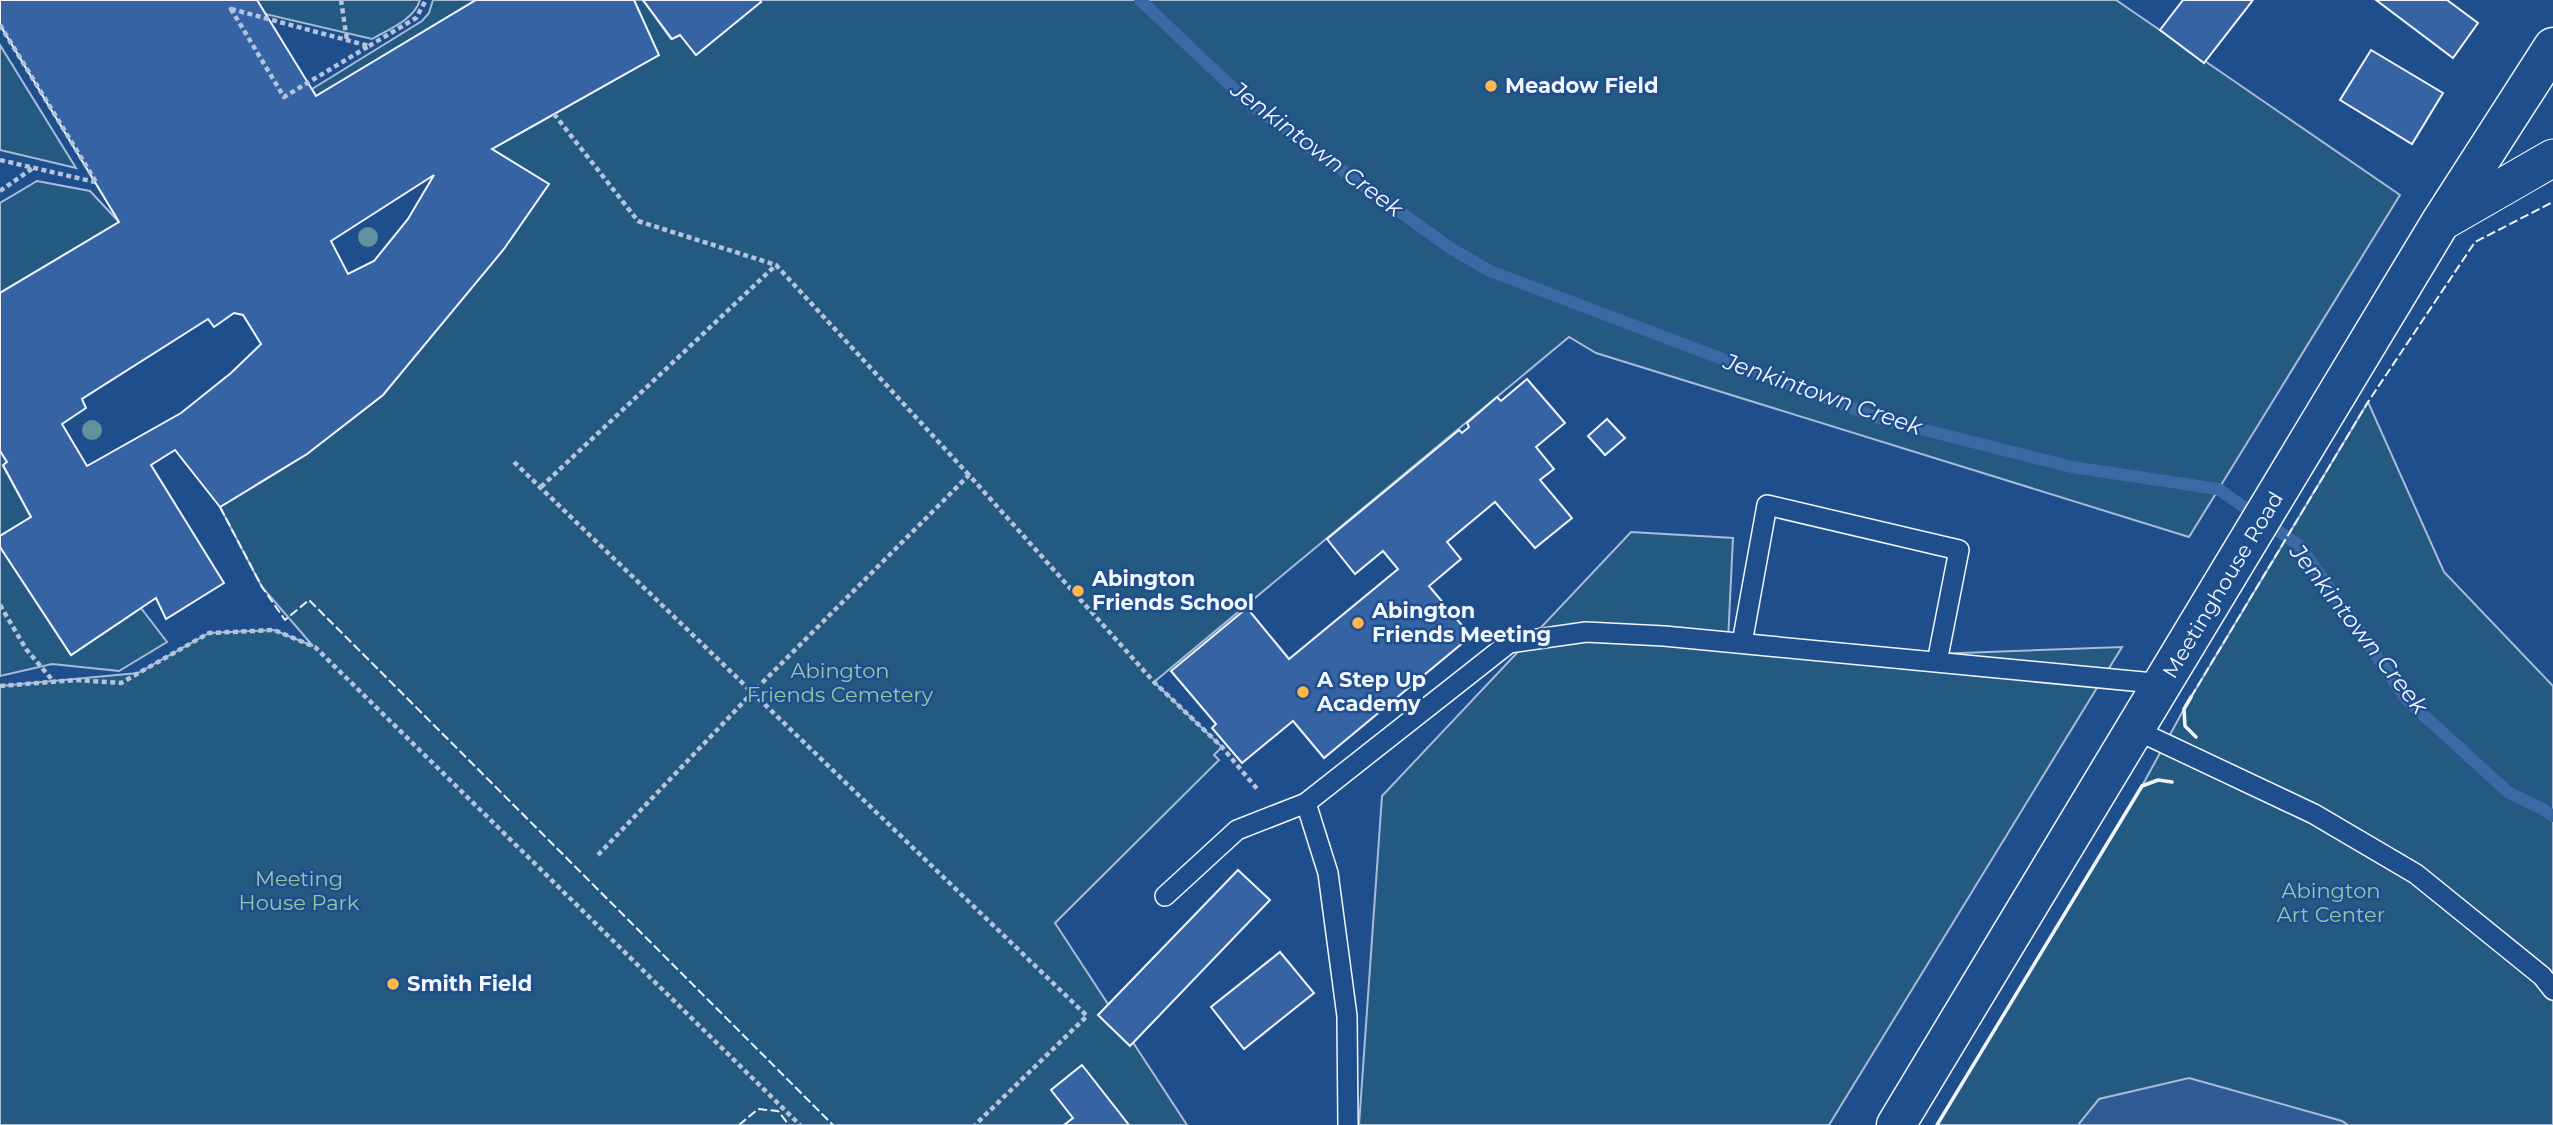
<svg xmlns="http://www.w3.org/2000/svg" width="2553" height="1125" viewBox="0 0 2553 1125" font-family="Montserrat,sans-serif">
	<rect width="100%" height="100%" fill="#1f4e8c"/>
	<path fill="#245a82" stroke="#a8bbd7" stroke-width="2" d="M257,0H420C414,20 389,29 372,39L265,14Z
		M433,0H476L316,96L312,89L422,21L429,13Z
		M634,0H643L671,39L761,2L760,0H2116L2400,195L2189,537L1596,353L1569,337L1154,682L1222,747L1214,755L1219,760L1055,923L1187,1125H0V686L138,673L209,633L274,630L313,646L262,587L220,507L307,454L383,395L548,184L492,149L658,55Z
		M0,45L76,168L0,150Z
		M37,181L90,191L119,222L0,293V203Z
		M2368,402L2444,572L2553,686V1125H1937L2142,786L2184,709Z
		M0,451L7,462L3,466L31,517L0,536Z
		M1631,532L1733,538L1728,641L1908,655L2122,647L1829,1125H1359L1382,796Z
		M0,547L71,655L141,608L167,642L119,671L52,664L0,676Z"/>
	<path fill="#305b95" stroke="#a8bbd7" stroke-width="2" d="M2189,1078L2342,1121L2348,1125H2078L2099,1099Z"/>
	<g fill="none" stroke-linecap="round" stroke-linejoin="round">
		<path stroke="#3b69a3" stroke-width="12" d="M1140,0L1251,105L1452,249L1490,271L1881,419L2072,467L2218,489L2300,546L2407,700L2509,793L2541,808L2553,816"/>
	</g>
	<path fill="#3563a3" stroke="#f2f6ff" stroke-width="2" fill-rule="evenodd" d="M0,0H257L316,96L476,0H634L659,55L492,149L549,184L504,249L383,395L307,454L220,507L175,450L151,465L224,583L166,619L156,598L71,655L0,547V536L31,517L3,465L7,462L0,451V293L119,222L0,25ZM434,175L408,219L374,261L348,274L331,241ZM234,313L243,315L261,344L231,373L181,413L87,466L62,424L86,408L82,399L208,319L214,327Z
		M643,0H760L761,2L696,55L680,35L672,39Z
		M2183,0H2253L2204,63L2160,30Z
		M2376,0H2447L2478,23L2453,58Z
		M2371,50L2443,93L2412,144L2340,100Z
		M1527,379L1565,423L1536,447L1554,469L1540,480L1572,518L1535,548L1495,502L1447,542L1461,559L1429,586L1471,636L1324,758L1293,721L1242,763L1212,728L1216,724L1171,671L1247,608L1289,659L1398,569L1383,551L1355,574L1327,539L1459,430L1462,433L1469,427L1467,423L1497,397L1501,401Z
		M1607,419L1625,438L1605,455L1588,436Z
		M1238,870L1270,900L1130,1046L1098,1015Z
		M1280,952L1314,993L1244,1049L1211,1007Z
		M1082,1065L1129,1125H1064L1073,1118L1051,1090Z"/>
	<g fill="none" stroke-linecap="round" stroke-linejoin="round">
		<g stroke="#f2f6ff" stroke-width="22">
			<path id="service" d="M1742,643L1767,505L1959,550L1937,662
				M2136,730L2314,814L2416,874L2542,976L2553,990
				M1165,896L1237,830L1306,803
				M1348,1125L1347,1016L1328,873L1306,803L1509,643L1586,632L1664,636L2164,684"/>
		</g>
		<g stroke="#f2f6ff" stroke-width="39">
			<path id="minor" d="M2440,223L2553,158"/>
		</g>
		<g stroke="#f2f6ff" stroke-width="41">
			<path id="tertiary" d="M1896,1125L2440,223L2553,47"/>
		</g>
		<path stroke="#b3c4dc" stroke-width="4.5" stroke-dasharray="5 3.5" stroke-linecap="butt" d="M341,0L347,40
			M231,9L369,46L284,97Z
			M0,25L96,182
			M369,46L416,18L426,0
			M554,114L638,221L776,265L969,475
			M0,160L95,182
			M0,191L33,168
			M514,462L1087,1016L975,1125
			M541,487L776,265
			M0,605L26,649L54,682
			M0,686L76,680L121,683L209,633L274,630L315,647L800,1125
			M598,855L753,692L969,475L1154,682L1222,747L1258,790"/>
		<use href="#service" stroke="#1f4e8c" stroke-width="19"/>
		<use href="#minor" stroke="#1f4e8c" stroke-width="37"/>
		<use href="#tertiary" stroke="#1f4e8c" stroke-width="38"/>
		<path stroke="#f2f6ff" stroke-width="2" stroke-dasharray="9 3.5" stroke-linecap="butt" d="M220,507L262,587L285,620L309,600L833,1125
			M2191,697L2368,402L2475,242L2553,202
			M739,1125L758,1109L778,1111L789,1125"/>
		<path stroke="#f2f6ff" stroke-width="3.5" d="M2191,697L2184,709L2185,726L2196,737
			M1937,1125L2142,786L2158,780L2172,782"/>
	</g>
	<g fill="#61919a">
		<circle cx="368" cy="237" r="10"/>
		<circle cx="92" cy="430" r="10"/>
	</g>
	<g fill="#ffb74d" stroke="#1f4e8c" stroke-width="2.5">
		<circle cx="1491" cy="86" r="7"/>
		<circle cx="1078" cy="591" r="7"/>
		<circle cx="1358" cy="623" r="7"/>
		<circle cx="1303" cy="692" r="7"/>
		<circle cx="393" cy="984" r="7"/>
	</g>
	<g text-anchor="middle" stroke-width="5" stroke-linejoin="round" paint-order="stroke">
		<g font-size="21" font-weight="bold" fill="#f2f6ff" stroke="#1f4e8c" text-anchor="start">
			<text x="1505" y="93">Meadow Field</text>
			<text x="1092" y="586">Abington<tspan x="1092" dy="24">Friends School</tspan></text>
			<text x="1372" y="618">Abington<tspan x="1372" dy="24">Friends Meeting</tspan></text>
			<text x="1317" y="687">A Step Up<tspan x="1317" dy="24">Academy</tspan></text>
			<text x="407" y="991">Smith Field</text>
		</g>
		<g font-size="21" fill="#f2f6ff" stroke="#1f4e8c">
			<text transform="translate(2223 585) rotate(-59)" y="7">Meetinghouse Road</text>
		</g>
		<g font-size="21" fill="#97c8a6" stroke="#1f4e8c">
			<text x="840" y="678">Abington<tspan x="840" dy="24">Friends Cemetery</tspan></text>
			<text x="299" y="886">Meeting<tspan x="299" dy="24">House Park</tspan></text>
			<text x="2331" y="898">Abington<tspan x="2331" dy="24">Art Center</tspan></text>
		</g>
		<g font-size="23" font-style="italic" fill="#f2f6ff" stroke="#1f4e8c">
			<text transform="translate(1317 149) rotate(37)" y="8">Jenkintown Creek</text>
			<text transform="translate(1823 394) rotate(19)" y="8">Jenkintown Creek</text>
			<text transform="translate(2359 629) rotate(52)" y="8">Jenkintown Creek</text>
		</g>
	</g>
</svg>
